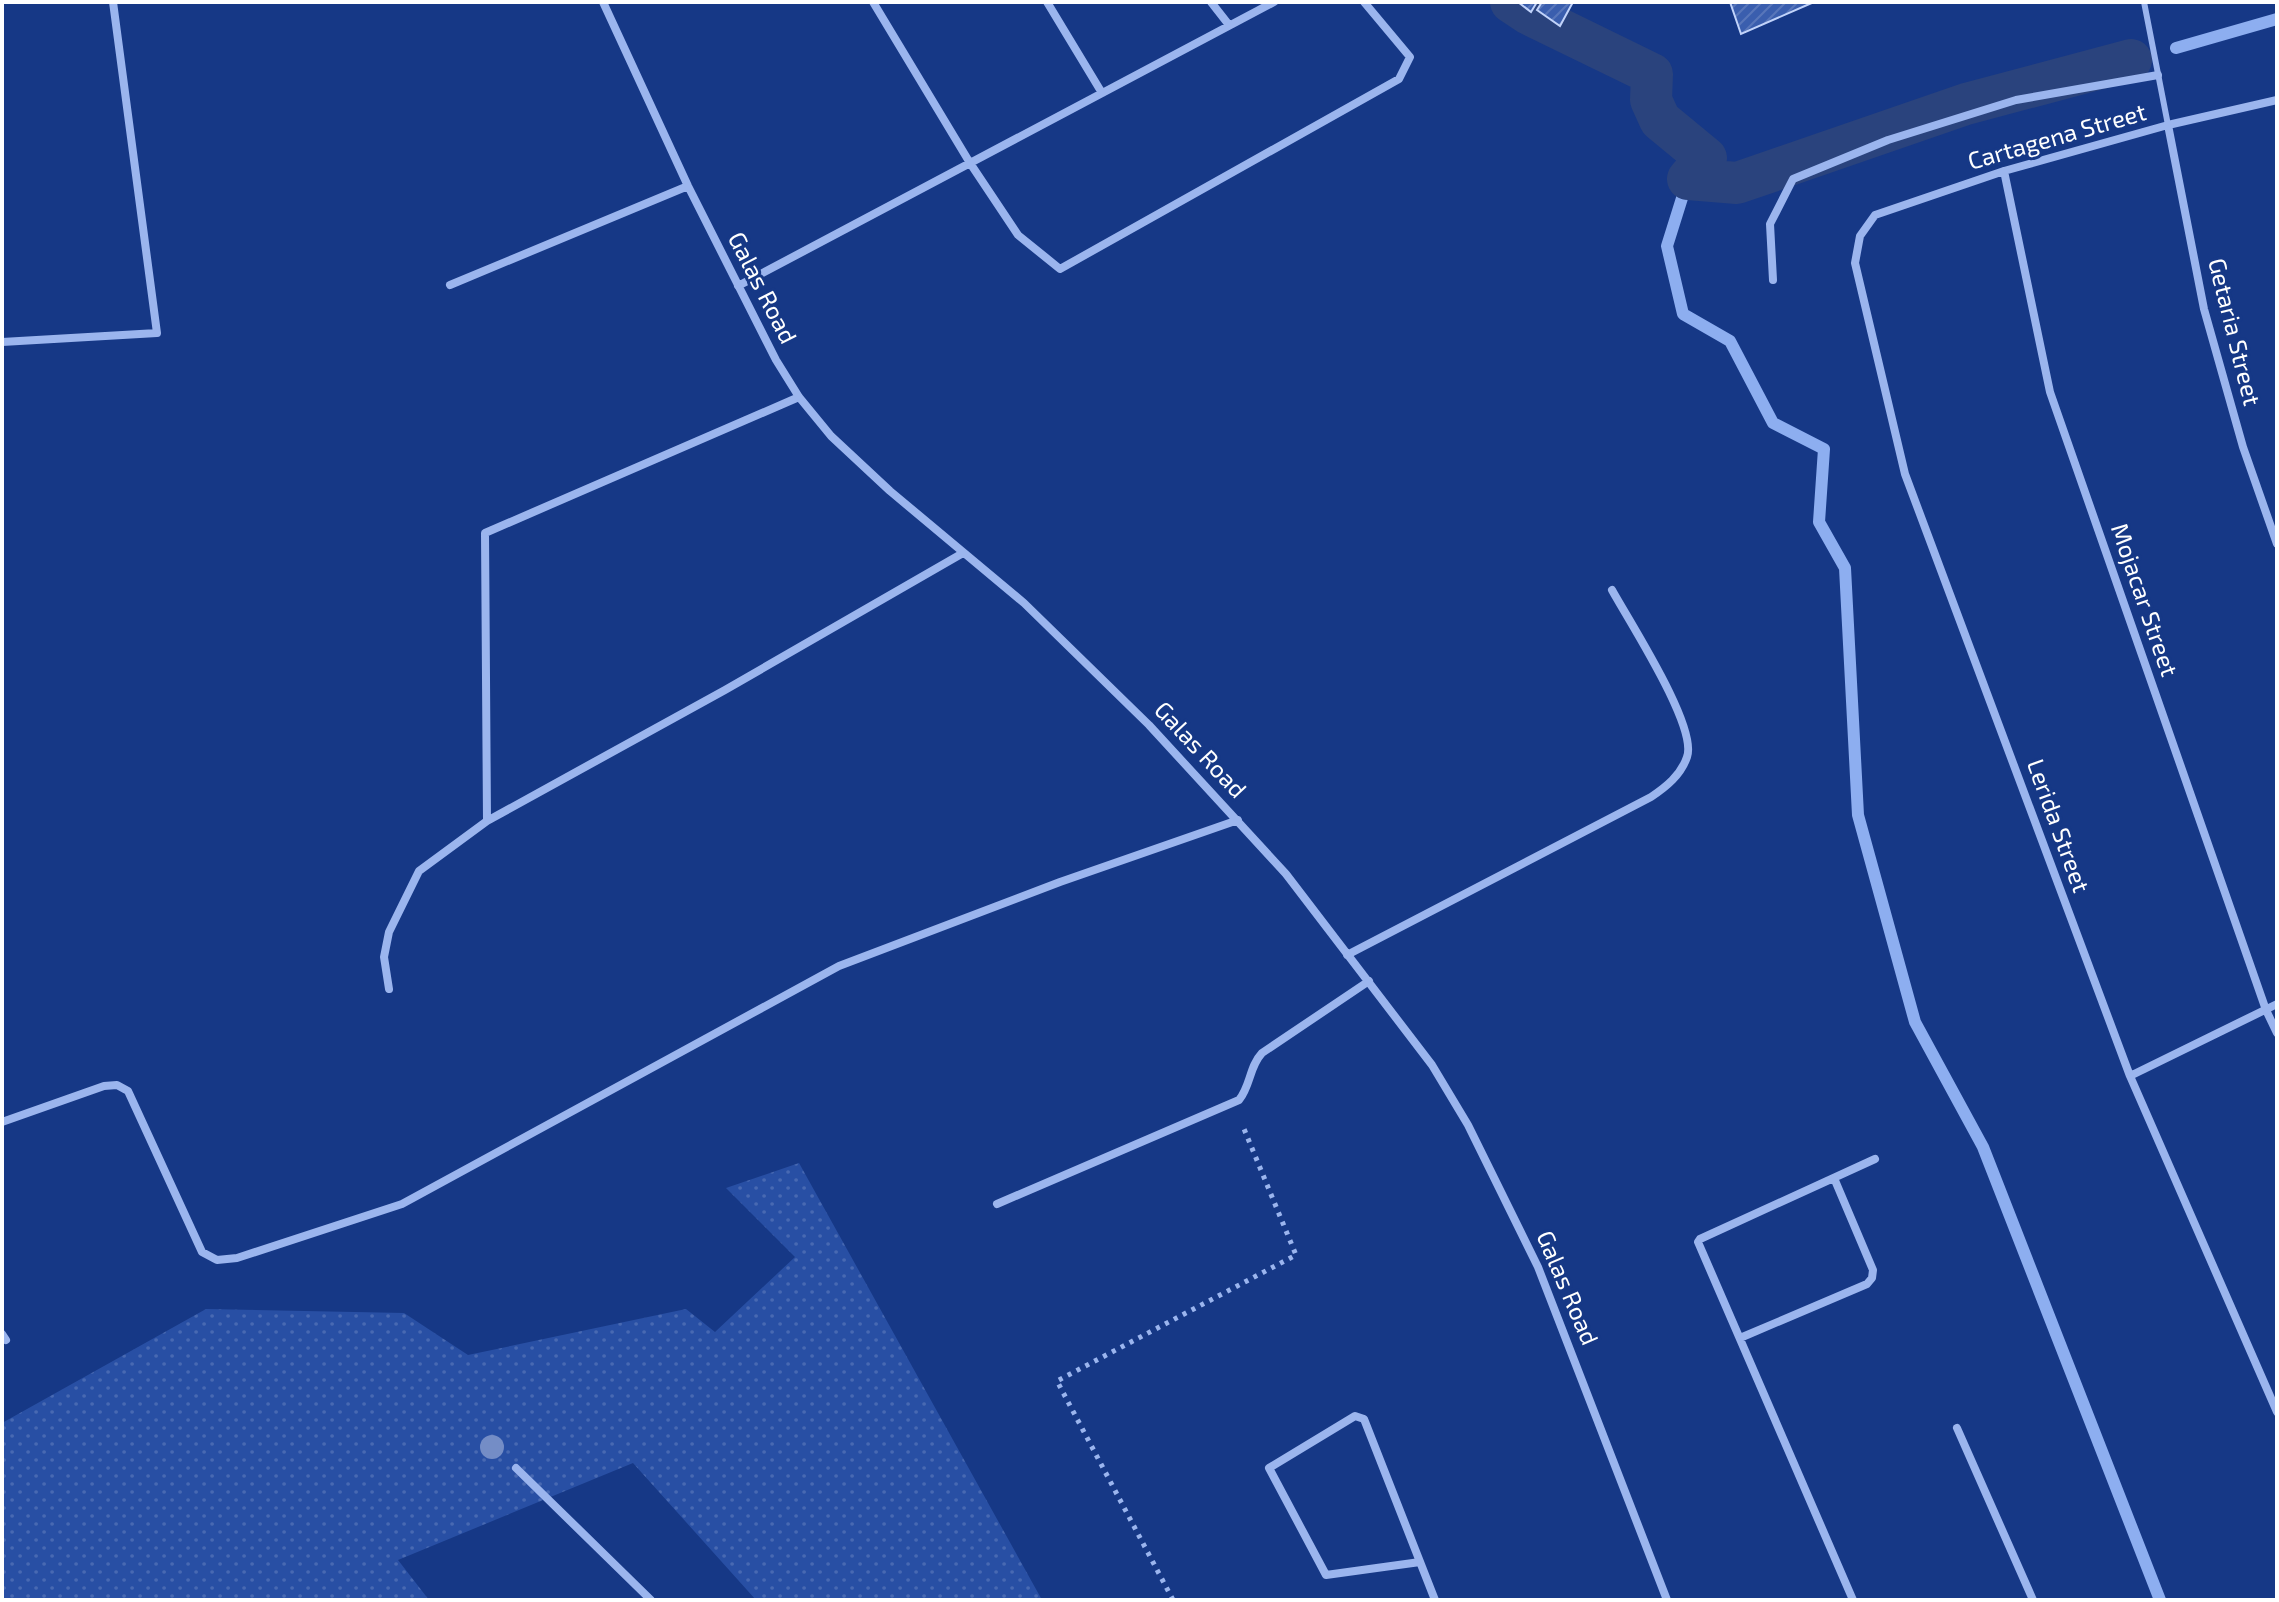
<svg xmlns="http://www.w3.org/2000/svg" width="2279" height="1602" viewBox="0 0 2279 1602" font-family="'Exo 2',sans-serif">
	<defs>
		<pattern id="grass-dots" width="8" height="8" patternUnits="userSpaceOnUse" patternTransform="scale(2)"><rect width="8" height="8" fill="#284fa4"/><path d="M2 2h.1M6 6h.1" fill="none" stroke="#4869b2" stroke-width="1.8" stroke-linecap="round"/></pattern>
		<pattern id="building-hatch" width="6" height="6" patternUnits="userSpaceOnUse" patternTransform="scale(2)"><rect width="6" height="6" fill="#3a5eae"/><path d="M-1 1l2-2M0 6l6-6M5 7l2-2" fill="none" stroke="#5876ba"/></pattern>
	</defs>
	<rect width="100%" height="100%" fill="#163886"/>
	<path fill="url(#grass-dots)" d="M799,1163L1042,1600H756L633,1463L398,1560L429,1600H2V1423L206,1309L404,1313L468,1355L686,1309L715,1332L795,1257L726,1188Z"/>
	<g fill="none" stroke-linecap="round" stroke-linejoin="round">
		<path stroke="#8daef0" stroke-width="12" d="M2176,48L2277,19
			M1688,179L1667,246L1683,314L1730,341L1773,423L1824,449L1819,522L1845,568L1858,815L1915,1022L1983,1147L2160,1600"/>
		<path stroke="#2a437d" stroke-width="42" d="M1511,2L1529,14L1652,74L1651,100L1660,120L1706,158L1688,179
			M1688,179L1737,183L1966,104L2131,60"/>
	</g>
	<path fill="url(#building-hatch)" stroke="#c1d3fa" stroke-width="2" d="M1518,2H1537L1531,12Z
		M1542,2H1573L1560,26L1537,10Z
		M1730,2H1814L1741,34Z"/>
	<g fill="none" stroke-linecap="round" stroke-linejoin="round">
		<path stroke="#9bb5ee" stroke-width="5" stroke-dasharray="4 6" stroke-linecap="butt" d="M1173,1600L1057,1381L1296,1255L1242,1124"/>
		<path stroke="#9bb5ee" stroke-width="6" d="M2144,2L2168,125"/>
		<path stroke="#9bb5ee" stroke-width="8" d="M603,2L688,186L776,360L799,397L831,436L890,491L1024,603L1149,725L1286,874L1432,1065L1468,1125L1538,1267L1667,1600
			M873,2L970,163L1018,235L1060,269L1399,79L1410,57L1364,2
			M1047,2L1102,93
			M1211,2L1229,25
			M2277,100L2168,125L2004,171L1875,215L1860,236L1855,263L1905,474L2130,1076L2277,1412
			M2168,125L2204,309L2243,447L2277,544
			M2004,171L2050,392L2266,1010L2277,1033
			M1773,280L1770,224L1793,179L1888,140L2016,100L2158,75
			M450,285L688,186
			M738,286L1274,2
			M2,342L157,333L113,2
			M799,397L485,533L487,821L725,690L963,553
			M1347,955L1651,797C1666,787 1681,775 1687,757C1698,727 1629,621 1612,590
			M389,989L384,957L389,932L419,871L487,821
			M2130,1076L2277,1004
			M2,1122L104,1086L117,1085L128,1091L202,1252L217,1260L237,1258L402,1204L839,966L1060,882L1238,820
			M997,1204L1239,1100C1251,1085 1249,1067 1262,1053L1369,981
			M2,1334L6,1340
			M1740,1338L1867,1284L1872,1278L1873,1270L1834,1178
			M1957,1428L2033,1600
			M516,1468L651,1600
			M1420,1562L1326,1575L1269,1468L1355,1416L1364,1419L1435,1600
			M1853,1600L1698,1242L1700,1239L1875,1159"/>
	</g>
	<circle fill="#748dc6" cx="492" cy="1447" r="12"/>
	<g text-anchor="middle" stroke-width="6" stroke-linejoin="round" paint-order="stroke">
		<g font-size="24" fill="#fff" stroke="#163886">
			<text transform="translate(2057 137) rotate(-16)" y="8">Cartagena Street</text>
			<text transform="translate(762 288) rotate(63)" y="8">Galas Road</text>
			<text transform="translate(2234 332) rotate(76)" y="8">Getaria Street</text>
			<text transform="translate(2144 600) rotate(71)" y="8">Mojacar Street</text>
			<text transform="translate(1200 750) rotate(47)" y="8">Galas Road</text>
			<text transform="translate(2058 826) rotate(70)" y="8">Lerida Street</text>
			<text transform="translate(1567 1288) rotate(67)" y="8">Galas Road</text>
		</g>
	</g>
	<rect width="2279" height="1602" fill="none" stroke="#ffffff" stroke-width="8"/>
</svg>
